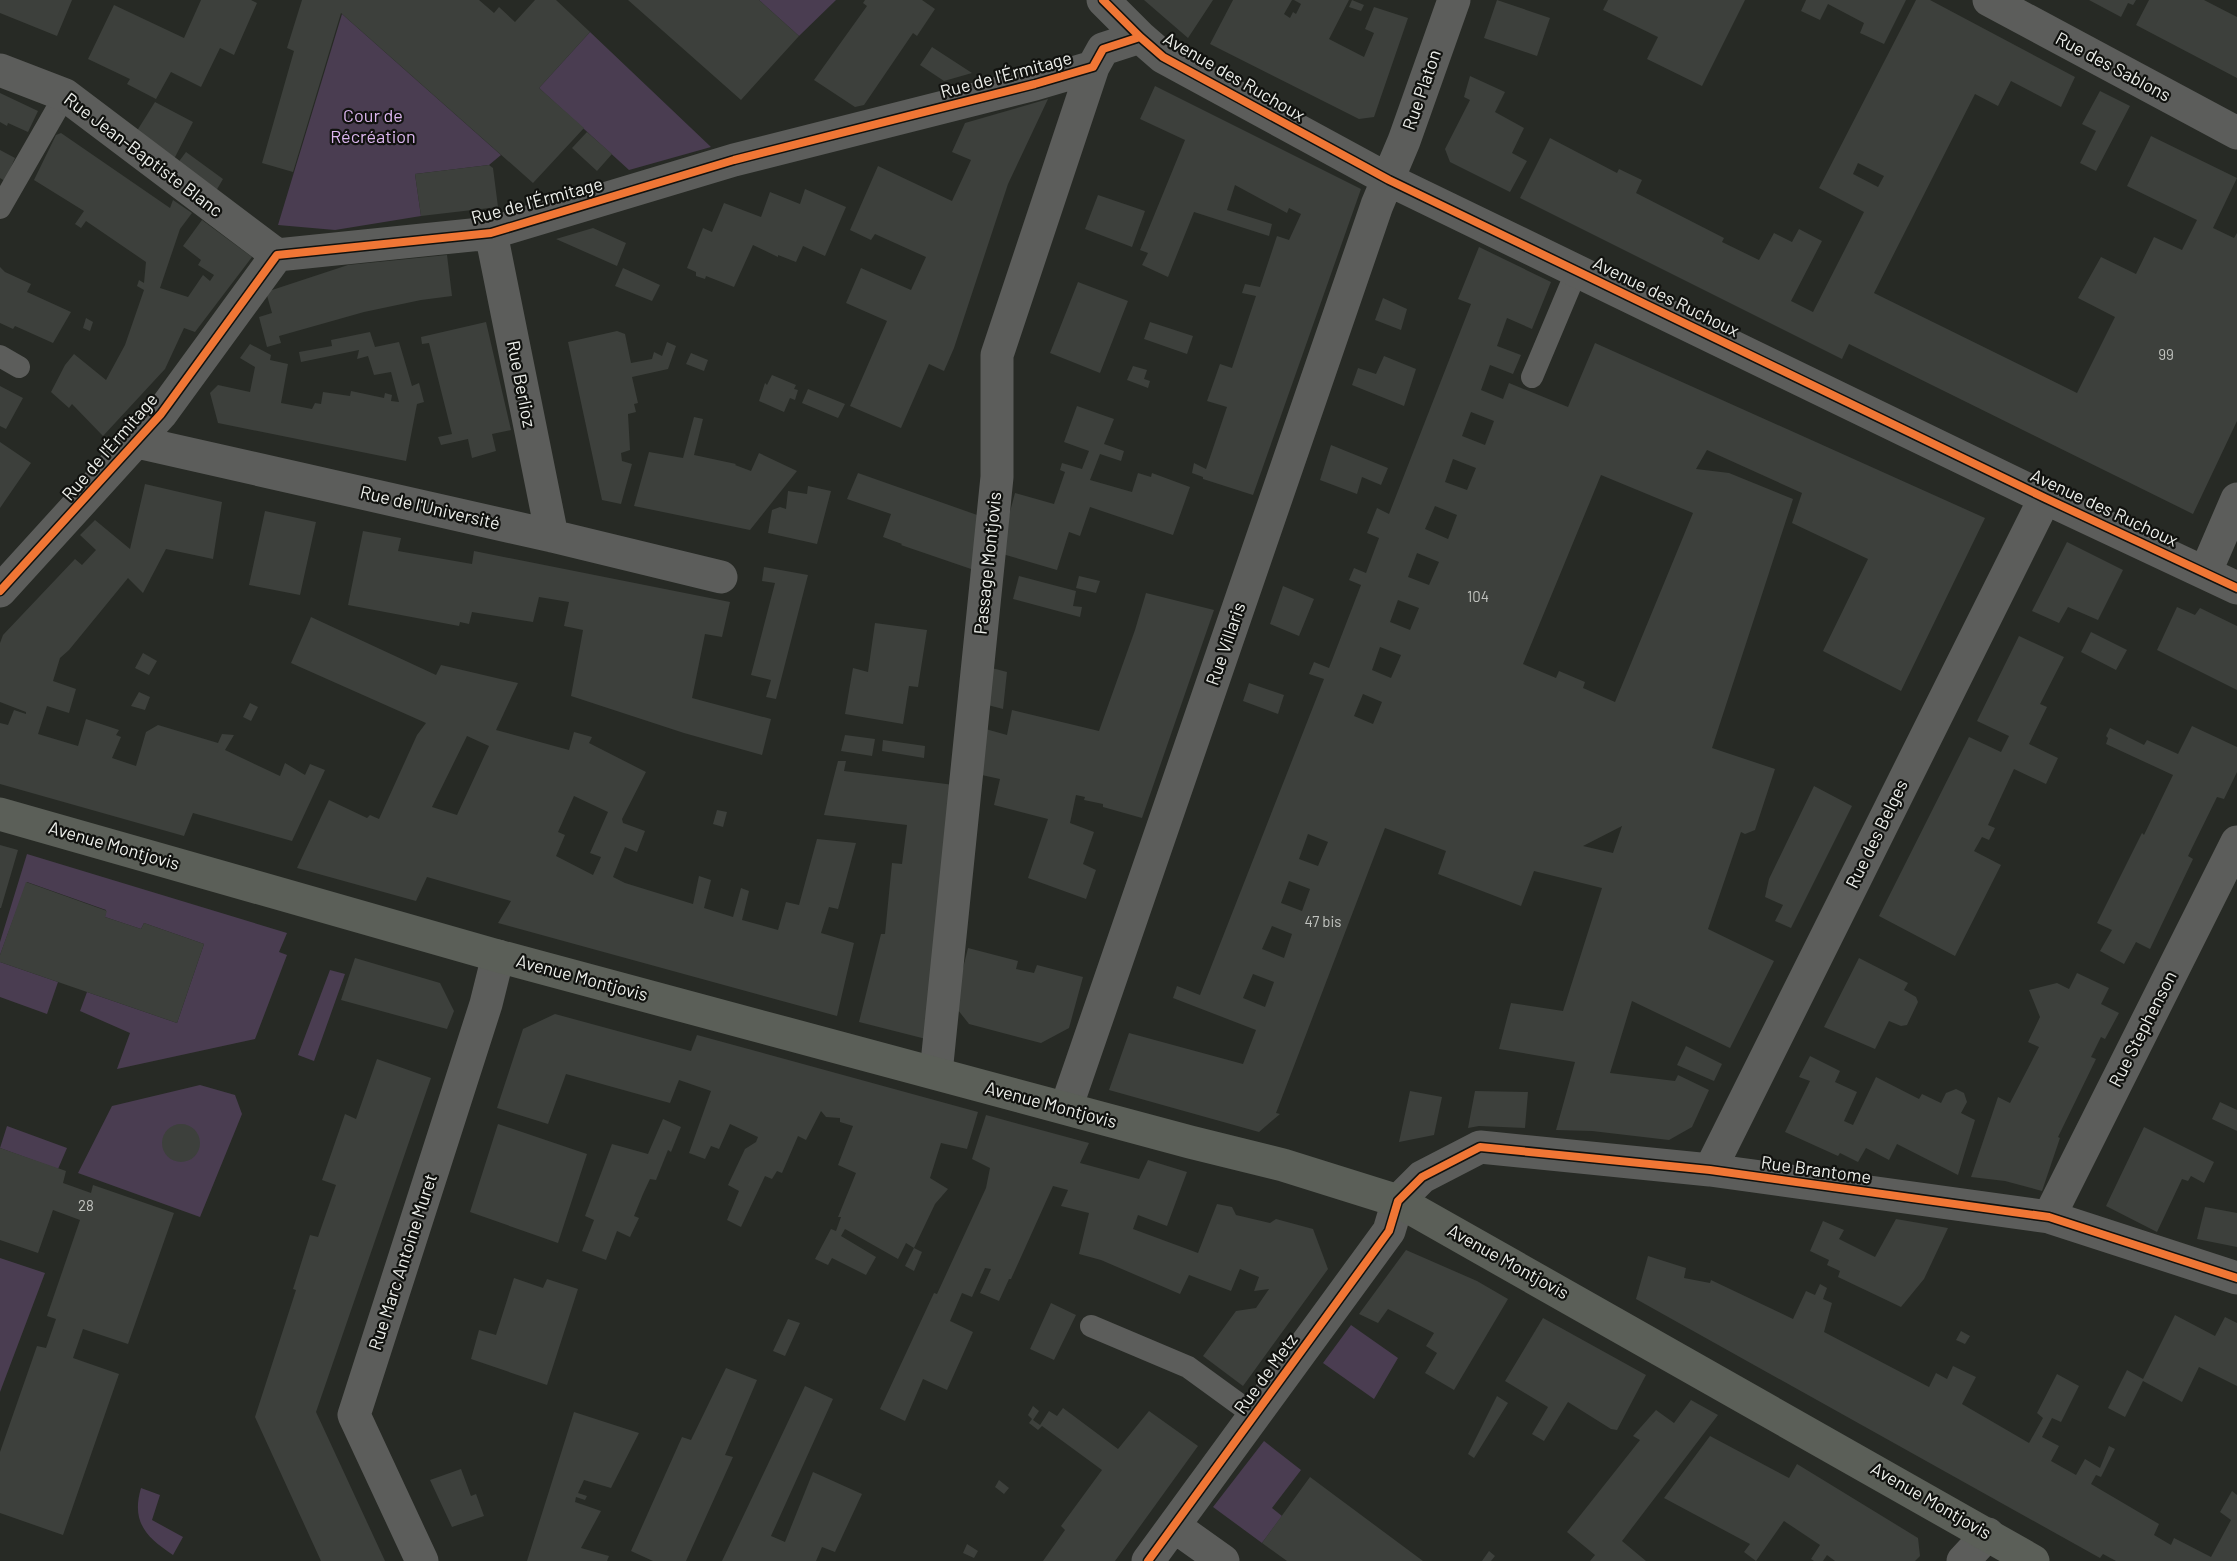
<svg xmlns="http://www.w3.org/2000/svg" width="2237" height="1561" viewBox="0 0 2237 1561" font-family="Barlow,sans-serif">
	<rect width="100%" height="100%" fill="#272a25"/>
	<path fill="#4a3d51" d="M759,0H836L799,36Z
		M342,14L501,155L489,165L415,174L421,216L335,230L278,225Z
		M590,32L711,147L629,170L539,88Z
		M27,854L287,933L279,952L287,955L255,1039L117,1069L130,1033L80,1011L87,992L177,1023L204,944L144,923L141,929L105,917L106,910L27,882L0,955V942Z
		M0,962L58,982L47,1014L0,997Z
		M330,970L345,974L314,1061L298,1055Z
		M200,1085L235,1095L242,1114L200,1217L78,1173L112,1106Z
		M7,1126L67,1148L58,1169L0,1148Z
		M0,1258L45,1273L0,1392Z
		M1351,1325L1398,1358L1374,1399L1323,1363Z
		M1264,1441L1301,1470L1272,1508L1282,1516L1262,1543L1213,1507Z
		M141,1488L160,1495L152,1520L183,1537L173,1555C146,1537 131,1522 141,1488Z"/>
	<path fill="#3d403c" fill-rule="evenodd" d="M0,0H72L57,36L0,13Z
		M201,0H251L257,3L234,55L220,48L201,87L171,72L156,99L127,84L130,79L88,59L114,5L184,38Z
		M302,0H479L494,13L499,7L515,22L535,0H556L590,32L539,88L584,128L533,183L341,13L293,172L262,163L294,51L287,48Z
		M628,0H759L799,36L741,100Z
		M865,0H922L935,9L917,36L913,33L864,105L855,107L814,80L867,6L863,3Z
		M1144,0H1213L1188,38Z
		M1233,0H1292L1284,14L1290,18L1293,12L1296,14L1301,4L1294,0H1349L1329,39L1364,57L1374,33L1365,29L1374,7L1408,18L1374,117L1359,119L1210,44Z
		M1352,0L1364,5L1361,11L1349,7Z
		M1497,0L1550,18L1537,56L1484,38Z
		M1608,0H1745L1702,86L1647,59L1658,37L1603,10Z
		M1806,0H1906L1884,44L1860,33L1864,23L1828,4L1820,20L1801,11Z
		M1916,0H1930L2075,77L2061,107L2011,81L1998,106L1975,94L1874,293L2077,393L2115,317L2078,298L2101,257L2136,274L2154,237L2182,250L2197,220L2127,186L2151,136L2237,178L2213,228L2234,238L2237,233V421L2193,514L1849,344L1842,359L1520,198L1550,138L1617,173L1619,169L1642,180L1636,193L1724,238L1722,242L1759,260L1774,233L1792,242L1799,229L1822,241L1791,301L1813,312L1864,212L1819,188ZM1858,163L1884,176L1878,187L1853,174Z
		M2089,0H2136L2133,5L2128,3L2121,17Z
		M2149,0H2204L2237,17V78L2136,25Z
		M932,47L972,73L944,81L920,65Z
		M1470,76L1505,92L1495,112L1524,128L1512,153L1527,161L1510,192L1450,162L1445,149L1470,100L1464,97Z
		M1155,86L1361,189L1253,495L1203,479V477L1192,473L1194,463L1206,469L1227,407L1207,401L1220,364L1232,368L1256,296L1242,293L1245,284L1260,287L1277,236L1289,240L1301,214L1289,208L1287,213L1235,185L1227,210L1272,224L1269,236L1194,212L1168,277L1142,265L1148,253L1140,250L1185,140L1140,119Z
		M2100,91L2130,106L2096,171L2080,163L2096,131L2082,124Z
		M0,93L38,111L28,132L8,123L7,126L0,122Z
		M1048,99L1008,184L954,348L944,371L929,364L901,428L850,406L887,321L846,303L861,268L911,290L926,257L875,234L871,240L850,230L878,166L952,201L971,160L952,152L965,123Z
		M155,102L193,122L173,161L135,134Z
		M587,132L612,154L597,171L572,148Z
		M61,133L170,208L173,200L192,213L180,229L160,288L188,297L203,275L210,281L214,275L198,265L201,260L183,246L202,220L252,257L195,332L184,328L165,369L103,436L72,404L69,408L51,392L65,365L74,354L106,380L125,345L144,290L137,286L139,280L144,283L146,262L86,221L81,228L75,224L84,211L34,180L56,135Z
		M0,150L15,158L5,181L0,178Z
		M186,152L223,179L216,191L177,164Z
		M489,165L493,168L498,207L421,216L415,174Z
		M805,189L846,207L825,256L803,246L796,262L778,255V257L753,245L734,287L706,276L705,279L696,276V272L687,268L703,228L712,232L724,203L761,217L770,192L800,204Z
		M1098,195L1145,211L1132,247L1085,229Z
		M593,228L626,243L617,266L556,239Z
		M1479,247L1551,282L1532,329L1507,318L1497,346L1521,355L1513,374L1490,365L1481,390L1503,399L1509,383L1568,407L1595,343L1985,518L1901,691L1823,651L1868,559L1792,523L1802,493L1707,450L1696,469L1729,473L1793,499L1712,748L1775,769L1755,830L1745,834L1741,832L1708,929L1774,961L1730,1048L1632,1001L1610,1073L1675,1081L1678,1075L1709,1090L1692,1127L1669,1140L1592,1131L1556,1130L1575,1062L1499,1049L1511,1003L1563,1011L1602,888L1534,871L1521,906L1438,874L1446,851L1385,828L1276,1113L1280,1114L1259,1132L1109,1090L1129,1033L1243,1064L1256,1030L1173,998L1177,986L1200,995L1324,679L1309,674L1314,662L1329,668L1361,585L1349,580L1354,568L1366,573L1379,538L1367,533L1377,508L1389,514L1471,304L1458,299ZM1471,412L1494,421L1485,445L1462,436ZM1453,459L1476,468L1467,490L1445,482ZM1601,475L1693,513L1615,702L1583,688L1585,682L1559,671L1556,678L1523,664ZM1435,506L1457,515L1448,539L1425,529ZM1417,553L1439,562L1429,585L1408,577ZM1398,600L1419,608L1410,630L1390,622ZM1380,647L1401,655L1391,678L1372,670ZM1363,694L1382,702L1373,724L1354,716ZM1622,826L1613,853L1583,846ZM1308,834L1328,842L1318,866L1299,859ZM1289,881L1310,889L1302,911L1281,903ZM1272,926L1292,934L1284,958L1262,949ZM1253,974L1274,982L1265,1007L1243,998Z
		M447,255L452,296L421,300L364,312L279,336L281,343L267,347L259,317L272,313L266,292L348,265Z
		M0,267L5,272L31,284L27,292L71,312L53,343L15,326L13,329L0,323Z
		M623,268L660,285L652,301L615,286Z
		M1078,282L1128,301L1100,373L1050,353Z
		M1383,298L1407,309L1401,330L1375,320Z
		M86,318L93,322L90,331L83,328Z
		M486,322L511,430L492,434L496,451L472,458L468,439L441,445L438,437L452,434L429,343L422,344L421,337Z
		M1150,322L1193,336L1187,354L1144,339Z
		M617,331L625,334L631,363L652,359L654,352L662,356L667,342L676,346L668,369L632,377L638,403L634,404L636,412L628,414L630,450L621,453L622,461L632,464L621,504L602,500L568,342Z
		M370,332L375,347L399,342L412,386L419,383L424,402L417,404L406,461L218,423L210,393L218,385L250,392L255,367L240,358L250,344L271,355L270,360L288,364L281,403L312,409L315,403L321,404L323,392L350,396L351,391L384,398L385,393L392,395L391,401L399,402L391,372L374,375L368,356L357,359L359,350L301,362L299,352L332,346L331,340Z
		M691,353L708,360L704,371L686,364Z
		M1384,356L1416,369L1404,406L1352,385L1358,368L1376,374Z
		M1133,366L1147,370L1144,379L1150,381L1148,388L1127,380Z
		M772,375L796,385L794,389L798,390L795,400L790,398L784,412L759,401L765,383L767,385Z
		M0,386L23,398L6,429L0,426Z
		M808,389L845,404L838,418L802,403Z
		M1077,406L1114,419L1104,444L1124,451L1121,461L1100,454L1090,480L1132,492L1138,473L1151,477L1152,473L1190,487L1173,535L1090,507L1080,536L1069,532L1057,570L999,553L1015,493L1054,504L1065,472L1060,470L1062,463L1082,469L1089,451L1064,442Z
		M694,417L703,419L694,455L736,464L735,465L751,471L759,453L797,471L750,530L634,506L649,452L683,458Z
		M0,442L31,463L0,508Z
		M1331,445L1388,468L1381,485L1362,477L1357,494L1320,480Z
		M858,473L980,516L974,570L901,545L902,544L883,537L891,514L847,499Z
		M145,484L222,502L213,559L166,549L143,593L128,578L69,650L60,658L53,681L76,689L69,713L47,706L38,734L78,746L86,719L119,730L116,735L121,737L112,758L136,766L146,732L158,725L218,743L222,734L234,735L225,750L280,776L285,763L305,775L310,764L325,770L292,841L193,813L184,836L0,784V723L8,725L14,710L26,714V712L0,702V643L3,635L75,559L82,565L96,550L80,535L95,520L130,549Z
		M808,486L831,491L817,544L768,533L772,510L780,507L786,509L788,491L807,494Z
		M265,511L316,522L300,595L249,585Z
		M363,531L401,538L398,551L472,564L474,551L730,602L722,637L705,634L692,698L771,719L762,755L684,733L571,696L583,630L564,626L569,602L539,597L533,622L472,612L469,624L460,622L459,626L348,605Z
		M2067,542L2123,570L2098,620L2068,607L2059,623L2032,611Z
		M764,567L808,575L776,699L766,697L771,680L751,675L775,583L762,581Z
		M1019,576L1076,591L1073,606L1082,607L1080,617L1013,599Z
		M1079,576L1100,581L1096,593L1076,588Z
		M1283,586L1314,599L1299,636L1270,624Z
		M1146,593L1214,610L1142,818L1103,807V804L1084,800L1085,797L1076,795L1070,823L1094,832L1083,864L1096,870L1086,899L1028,878L1048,819L994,805L1000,779L977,774L982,728L1007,735L1012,710L1099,731L1135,630Z
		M2177,607L2195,615L2200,608L2237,626V690L2157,650Z
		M311,617L436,675L441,665L518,683L496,730L569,750L574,732L592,737L589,743L646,772L622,819L623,823L645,831L637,852L625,847L613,877L625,883L693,904L699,876L711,880L704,908L733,917L741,888L749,891L742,920L778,930L786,902L799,905L817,839L856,843L838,909L829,907L821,933L854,943L837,1016L498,923L511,901L427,877L416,901L297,868L329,800L367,818L370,815L379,819L417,735L426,723L291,663ZM467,736L489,746L457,815L432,807ZM574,796L608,812L590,853L601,857L593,875L556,856L565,835L558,832Z
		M875,623L927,630L918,687L909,686L903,724L845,714L853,668L868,672Z
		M2091,632L2127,650L2116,670L2081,652Z
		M2019,636L2064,657L2040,704L2047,707L2029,744L2058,758L2046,784L2014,769L1988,825L1995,828L1989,840L1982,837L1974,851L2001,865L1955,956L1879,916L1969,737L2001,752L2009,736L1977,721Z
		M143,653L157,661L149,675L135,668Z
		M988,667L1007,672L1003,709L984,704Z
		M1249,683L1284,695L1278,714L1243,701Z
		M139,692L150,697L145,710L131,706Z
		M250,703L258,707L251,721L243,717Z
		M2192,726L2237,747V772L2224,799L2217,797L2188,856L2193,859L2150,949L2136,942L2124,964L2100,951L2112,930L2097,923L2142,833L2144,835L2173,775L2106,744L2108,738L2106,736L2110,728L2144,745L2147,740L2178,754Z
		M845,735L875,739L872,756L841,751Z
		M883,740L925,746L924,758L882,751Z
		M838,761H846L844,771L954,785L926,1039L859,1022L881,934H885L892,863L902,864L907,825L824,815Z
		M1814,786L1852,806L1791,928L1775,921L1783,905L1765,897L1769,879Z
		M717,810L727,812L723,827L713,824Z
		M0,845L18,850L1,908H0Z
		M26,882L107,911L105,917L141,929L144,923L204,944L177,1023L0,962V955Z
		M968,948L1018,961L1016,969L1034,973L1037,965L1083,977L1069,1028L1041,1043L969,1024L954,1005Z
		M355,958L440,983L454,1011L447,1029L341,1000Z
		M1859,958L1908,983L1904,990L1916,997L1918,1002L1907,1025L1901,1026L1889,1021L1875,1049L1824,1027Z
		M2077,973L2109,988L2101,1004L2119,1013L2105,1039L2101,1037L2091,1057L2096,1059L2058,1137L2060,1138L2042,1191L2005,1181L1971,1177L1998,1097L2010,1103L2039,1047L2028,1042L2040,1017L2029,990L2057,983L2069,989Z
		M555,1014L691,1051L697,1035L978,1112L967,1149L941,1143L930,1178L948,1189L935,1204L914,1248L906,1243L898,1259L845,1229L841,1236L876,1257L866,1275L832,1258L828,1265L815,1259L831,1229L836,1231L841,1217H838L856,1173L838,1165L853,1126L840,1122V1118L826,1117L821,1111L806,1140L798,1136L782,1173L777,1171L772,1179L765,1176L741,1227L727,1220L739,1191L728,1185L745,1149L756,1142L758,1137L730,1124L719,1149L711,1146L705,1159L689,1153L711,1091L679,1080L670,1103L566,1074L548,1124L497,1108L523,1029Z
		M1686,1046L1722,1064L1714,1081L1677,1065Z
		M1810,1056L1840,1071L1835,1082L1857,1092L1844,1121L1853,1125L1876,1077L1919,1099L1922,1094L1941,1103L1946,1093L1956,1089L1964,1093L1967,1102L1961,1113L1975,1120L1958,1175L1897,1144L1889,1160L1866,1148L1858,1162L1840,1153L1838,1156L1785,1132L1810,1081L1799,1077Z
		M377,1059L431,1078L316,1412L385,1561H321L255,1417L296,1290L293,1289L310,1235L318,1237L336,1185L322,1180L345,1114L356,1119Z
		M1410,1091L1442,1097L1434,1135L1399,1142Z
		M1475,1091L1528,1092L1525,1128L1479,1126L1468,1128Z
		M2220,1102L2237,1110V1131L2212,1119Z
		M986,1115L1089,1143L1080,1163L1139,1179L1148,1160L1187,1172L1167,1226L1138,1215L1133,1229L1198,1253L1217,1204L1232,1207L1236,1215L1270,1223L1276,1219L1313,1229L1328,1269L1243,1386L1203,1356L1236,1311L1256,1308L1269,1289L1254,1291L1259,1277L1240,1269L1231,1291L1189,1275L1180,1294L1101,1260L1079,1254L1089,1213L1061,1206L1068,1190L1053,1186L1011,1279H1009L999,1301L980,1293L991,1269L985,1268L972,1297L962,1293L950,1321L973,1332L947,1390L923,1379L905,1421L880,1409L934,1293L937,1294L986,1188L990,1168L972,1159Z
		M663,1119L681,1127L671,1152L668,1150L656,1180L650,1179L643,1194L634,1216L639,1218L630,1237L617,1231L606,1260L582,1251L594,1220L585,1216L612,1144L648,1154Z
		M162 1143a19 19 0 1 1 38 0a19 19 0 1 1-38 0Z
		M498,1124L587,1154L558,1243L470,1212Z
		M2144,1127L2214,1162L2204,1183L2191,1176L2188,1181L2182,1179L2157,1232L2106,1206Z
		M0,1148L66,1171L63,1183L91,1193L93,1185L174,1213L128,1344L83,1329L73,1358L119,1374L63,1535L0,1513V1452L37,1346L46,1348L56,1319L47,1316L80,1220L53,1210L38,1253L0,1240Z
		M2205,1207L2237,1213V1247L2197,1239Z
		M1896,1219L1948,1228L1924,1279L1901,1307L1838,1277L1840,1271L1827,1265L1829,1260L1810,1251L1823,1221L1844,1230L1839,1239L1875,1257Z
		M914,1248L922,1252L914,1271L905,1266Z
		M1406,1250L1477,1281L1508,1299L1454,1390L1425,1373L1437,1353L1426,1346L1434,1333L1388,1309L1378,1323L1359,1314Z
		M1648,1256L1686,1268L1684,1278L1710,1283L1711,1280L1793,1319L1806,1291L1815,1295L1820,1284L1827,1288L1823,1299L1832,1303L1824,1332L1929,1387L1936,1373L1947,1379L1953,1366L1976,1377L1962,1404L2029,1443L2043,1418L2037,1413L2057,1374L2079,1386L2061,1422L2052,1418L2042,1437L2059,1446L2051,1461L2076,1475L2085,1459L2100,1468L2109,1446L2115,1449L2101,1477L2096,1475L2091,1484L2159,1524L2154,1535L2171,1545L2174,1538L2211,1557L2231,1520L2220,1512L2232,1491L2237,1495V1561H2116L2103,1554L2100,1558L1636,1299Z
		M514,1278L543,1288L547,1279L578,1289L547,1385L471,1359L479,1330L496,1335Z
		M1051,1303L1076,1315L1054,1360L1030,1349Z
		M2175,1315L2215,1336L2225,1317L2237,1323V1386L2199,1367L2182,1402L2143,1381L2125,1417L2108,1408L2127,1370L2143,1379Z
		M1543,1318L1646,1375L1617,1430L1611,1429L1568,1402L1544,1441L1532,1434L1548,1407L1505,1381Z
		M788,1319L800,1323L785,1356L773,1351Z
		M1961,1331L1970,1336L1965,1344L1956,1340Z
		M726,1368L757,1380L725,1455L733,1457L686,1561H653L631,1551L682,1437L691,1440Z
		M805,1386L833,1399L771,1536L785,1542L813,1472L862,1494L835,1552L822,1547L816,1561H722Z
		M1497,1396L1508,1403L1474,1458L1468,1454Z
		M1691,1400L1718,1415L1622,1541L1646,1561H1590L1595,1555L1567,1532L1640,1440L1633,1436L1656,1410L1674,1423Z
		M1033,1406L1039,1411L1033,1420L1040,1425L1049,1411L1057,1416L1063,1408L1118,1449L1149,1411L1198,1446L1115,1561H1043L1065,1530L1061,1526L1102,1470L1042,1426L1038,1430L1029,1423L1032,1419L1028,1415Z
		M574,1412L639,1433L611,1488L584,1480L578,1493L587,1496L585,1500L576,1497L575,1502L601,1511L581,1548L609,1556L607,1561H527Z
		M1710,1436L1789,1478L1797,1464L1918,1538L1920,1556L1915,1561H1835L1827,1555L1823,1561H1814L1811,1559L1820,1545L1784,1521L1756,1561L1744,1552L1750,1544L1664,1498Z
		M461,1469L471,1496L476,1494L484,1516L452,1527L430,1480Z
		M1310,1477L1423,1561H1287L1262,1543Z
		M999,1480L1009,1488L1004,1494L995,1487Z
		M967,1544L978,1551L974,1558L963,1553Z
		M1489,1551L1495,1556L1491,1561H1482Z"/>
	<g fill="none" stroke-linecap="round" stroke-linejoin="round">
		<path stroke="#5c5d5b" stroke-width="22" d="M0,208L65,95
			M0,356L19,367
			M1532,377L1577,270
			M1091,1326L1188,1367L1254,1415"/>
		<path stroke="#5c5d5b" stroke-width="33" d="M1103,0L1140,37L1163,57L1389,180L2045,498L2237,588
			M1989,0L2237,133
			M0,70L65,95L277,255
			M491,233L552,536
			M137,442L552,536L721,577
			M2206,571L2237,499
			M0,591L161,414L277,255L491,233L734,160L1035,84L1093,67L1103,49L1140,37
			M936,1073L997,477V355L1093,67
			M1066,1108L1377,205L1404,141L1454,0
			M1710,1170L2045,498
			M2049,1217L2237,842
			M1174,1526L1223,1561
			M422,1561L354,1415L486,1004L498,956
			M1148,1561L1389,1231L1398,1201L1422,1177L1480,1147L1710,1170L2049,1217L2237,1278
			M1963,1561L1988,1534"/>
		<path stroke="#5b5f58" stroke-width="33" d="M0,814L498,956L1190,1142L1283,1165L1398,1201L2033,1561"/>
		<g stroke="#11120f" stroke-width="11">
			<path id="cycleway" d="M1103,0L1140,37L1163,57L1389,180L2045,498L2237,588
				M0,591L161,414L277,255L491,233L734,160L1035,84L1093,67L1103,49L1140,37
				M1148,1561L1389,1231L1398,1201L1422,1177L1480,1147L1710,1170L2049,1217L2237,1278"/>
		</g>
		<use href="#cycleway" stroke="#f07635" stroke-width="8"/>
	</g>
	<g text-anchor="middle" stroke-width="4.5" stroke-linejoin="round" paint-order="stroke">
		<g font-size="15" fill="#c1c3bf">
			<text x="2166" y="360">99</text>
			<text x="1478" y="602">104</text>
			<text x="1323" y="927">47 bis</text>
			<text x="86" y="1211">28</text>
		</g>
		<g font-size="18" fill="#edefeb" stroke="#11120f">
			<text transform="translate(2113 67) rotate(28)" y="6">Rue des Sablons</text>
			<text transform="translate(1006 75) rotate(-15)" y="6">Rue de l'Érmitage</text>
			<text transform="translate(1234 77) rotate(30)" y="6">Avenue des Ruchoux</text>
			<text transform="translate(1422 90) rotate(-71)" y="6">Rue Platon</text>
			<text transform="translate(143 155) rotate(37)" y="6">Rue Jean-Baptiste Blanc</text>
			<text transform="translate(537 201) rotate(-15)" y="6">Rue de l'Érmitage</text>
			<text transform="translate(1666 297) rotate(26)" y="6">Avenue des Ruchoux</text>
			<text transform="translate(521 384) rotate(79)" y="6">Rue Berlioz</text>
			<text transform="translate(110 447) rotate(-49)" y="6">Rue de l'Érmitage</text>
			<text transform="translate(430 508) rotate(13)" y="6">Rue de l'Université</text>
			<text transform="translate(2104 508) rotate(25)" y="6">Avenue des Ruchoux</text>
			<text transform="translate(988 563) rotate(-84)" y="6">Passage Montjovis</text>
			<text transform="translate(1226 644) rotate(-71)" y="6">Rue Villaris</text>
			<text transform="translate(1877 834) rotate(-64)" y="6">Rue des Belges</text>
			<text transform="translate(114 846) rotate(16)" y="6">Avenue Montjovis</text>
			<text transform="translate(582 978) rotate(15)" y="6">Avenue Montjovis</text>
			<text transform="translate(2143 1029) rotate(-63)" y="6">Rue Stephenson</text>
			<text transform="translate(1051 1105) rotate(15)" y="6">Avenue Montjovis</text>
			<text transform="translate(1816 1170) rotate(8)" y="6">Rue Brantome</text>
			<text transform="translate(403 1262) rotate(-72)" y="6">Rue Marc Antoine Muret</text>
			<text transform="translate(1508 1262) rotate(29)" y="6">Avenue Montjovis</text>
			<text transform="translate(1266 1374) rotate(-54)" y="6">Rue de Metz</text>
			<text transform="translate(1931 1501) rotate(30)" y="6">Avenue Montjovis</text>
		</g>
		<g font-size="18" fill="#dcb6ef" stroke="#11120f">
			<text x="373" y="122">Cour de<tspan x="373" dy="21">Récréation</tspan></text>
		</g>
	</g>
</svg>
